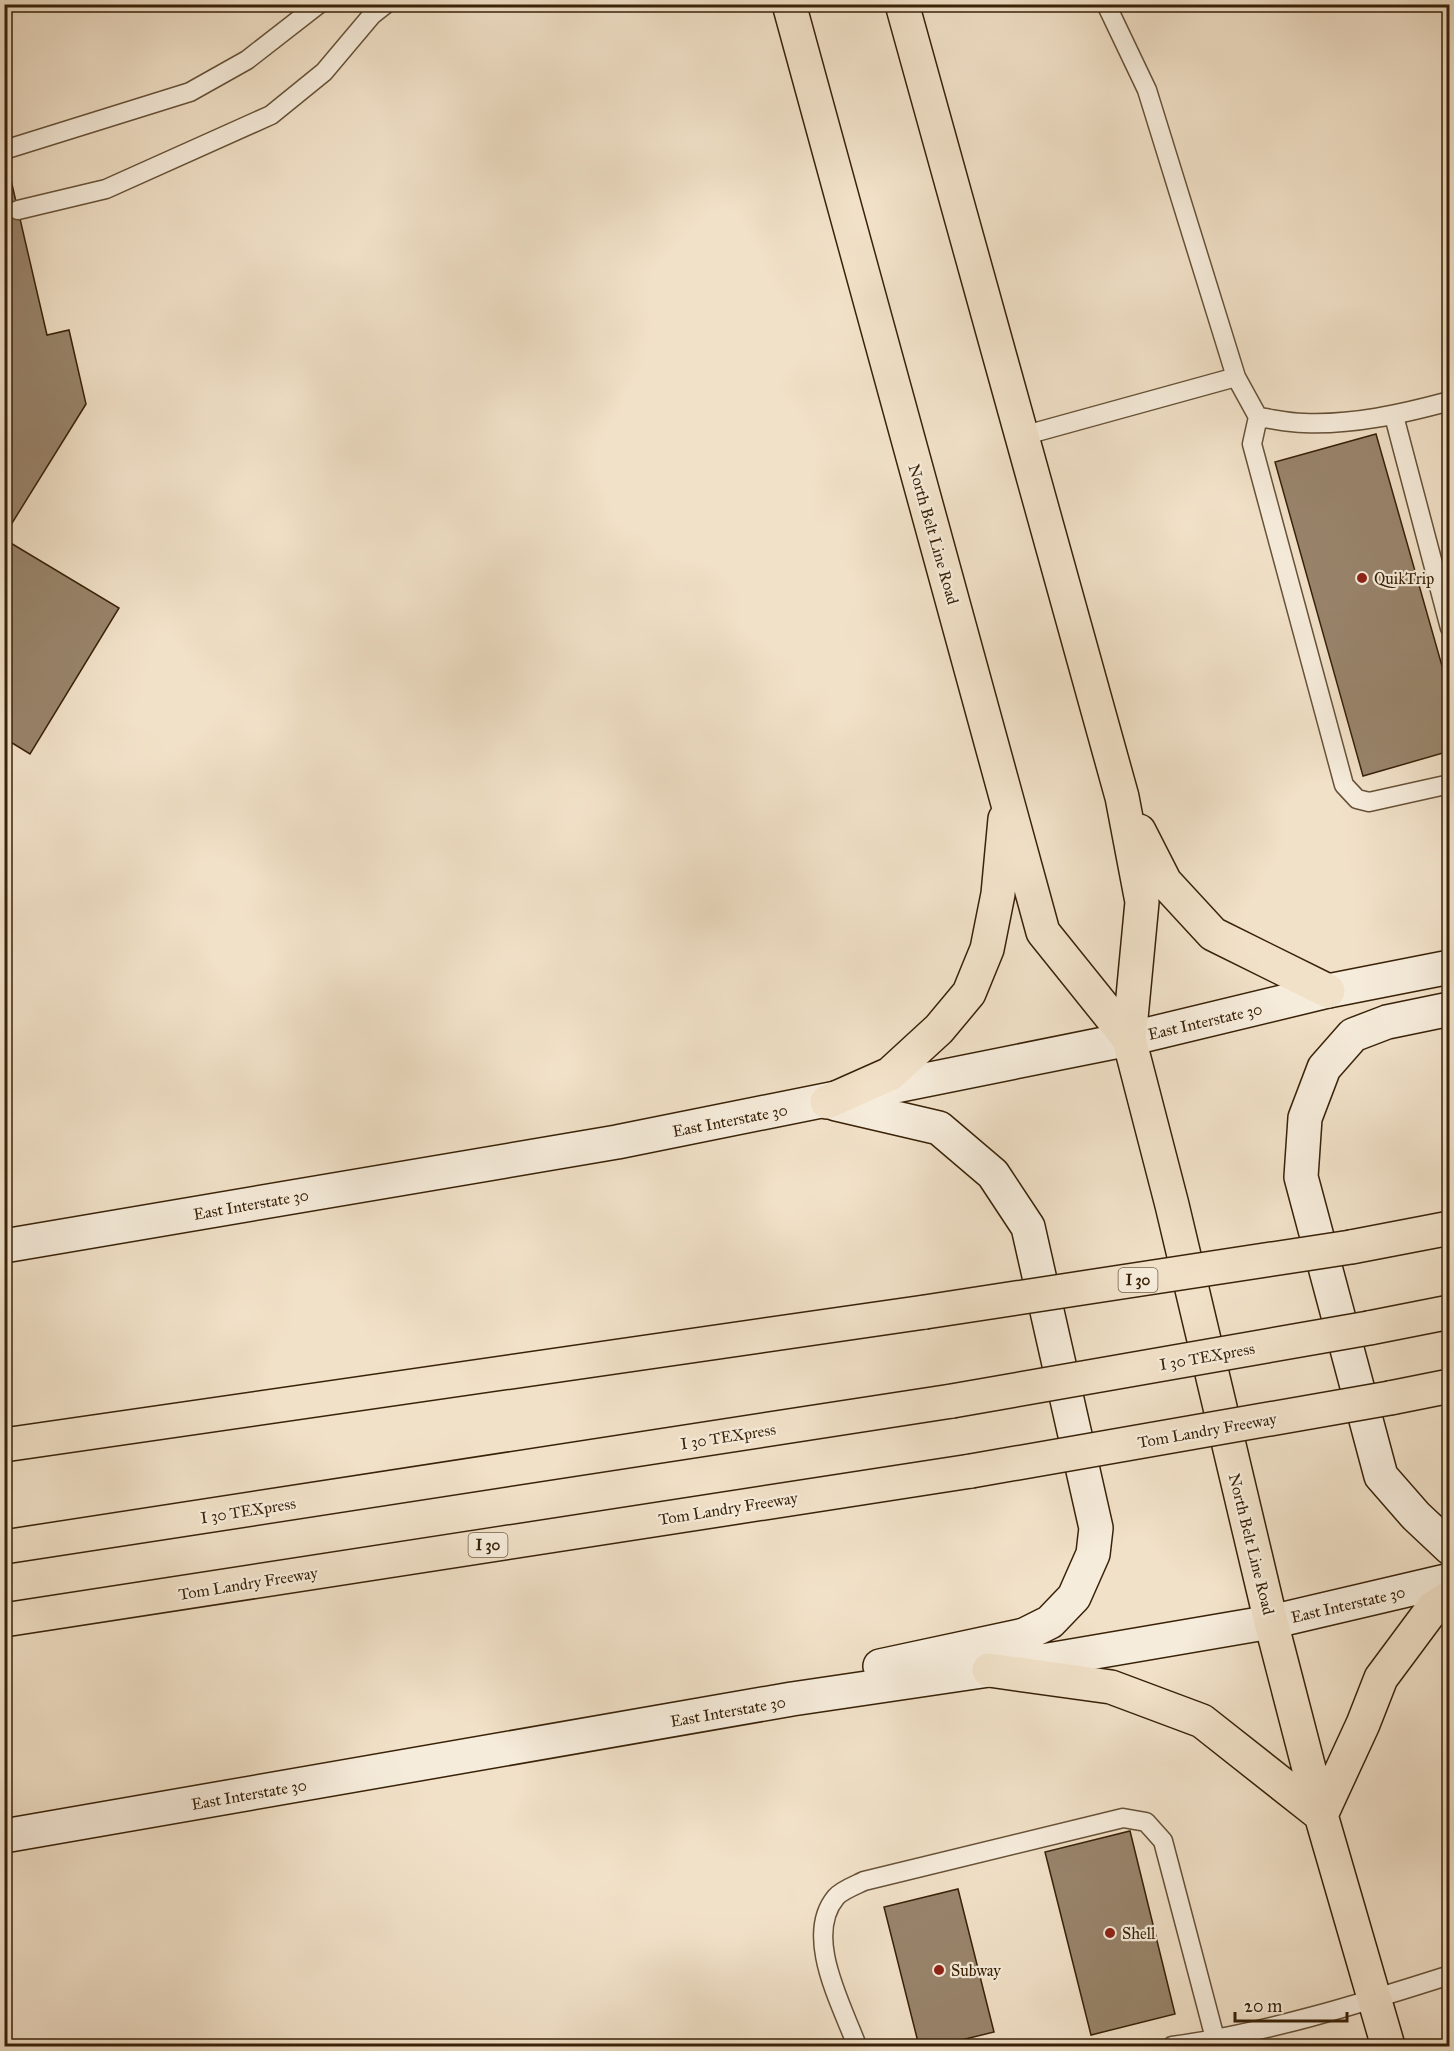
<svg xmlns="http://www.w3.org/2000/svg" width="1454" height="2051" viewBox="0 0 1454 2051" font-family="'IM FELL Great Primer',serif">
	<rect width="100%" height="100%" fill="#f1e1c8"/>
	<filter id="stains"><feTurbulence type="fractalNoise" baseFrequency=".00333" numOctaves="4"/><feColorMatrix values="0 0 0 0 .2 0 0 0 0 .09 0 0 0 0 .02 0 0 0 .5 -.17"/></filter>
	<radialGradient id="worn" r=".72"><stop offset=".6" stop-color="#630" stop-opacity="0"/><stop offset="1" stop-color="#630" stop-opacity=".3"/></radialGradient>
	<path fill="#99856c" stroke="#392208" stroke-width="1.5" d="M4,150L47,335L69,330L86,404L4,536Z
		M1376,434L1450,694V751L1363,776L1275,462Z
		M4,539L119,608L30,754L4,738Z
		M1130,1831L1175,2014L1091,2035L1045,1852Z
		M958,1889L994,2032L937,2046H919L884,1907Z"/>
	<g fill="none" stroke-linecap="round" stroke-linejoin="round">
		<g stroke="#675238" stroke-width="21">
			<path id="service" d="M1106,4L1147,90L1236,377L1258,417C1273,419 1289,423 1304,423C1353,425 1402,414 1450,401
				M4,150L190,92L247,60L319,4
				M18,210L106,189L271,115L324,72L372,15L386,4
				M1394,416L1450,628
				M1258,417L1252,444L1344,785L1357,799L1369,802L1450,784
				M1022,436L1236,377
				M857,2046C842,2005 803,1936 836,1897C842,1890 856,1885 864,1881L1123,1818L1146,1822L1163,1841L1217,2046
				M1172,2046C1266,2033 1359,2004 1450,1975"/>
		</g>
		<g stroke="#392208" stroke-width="36">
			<path id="secondary" d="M1450,1009L1387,1022L1353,1035L1324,1068L1305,1118L1301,1177L1381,1476L1416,1516L1450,1548
				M836,1104L939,1128L993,1174L1028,1227L1096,1528L1093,1554L1074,1597L1050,1622L1024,1635L880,1666
				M4,1246L617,1142L1129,1039L1328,991L1450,967
				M4,1836L792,1699L989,1670L1271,1622L1450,1580"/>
		</g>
		<g stroke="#392208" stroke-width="36">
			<path id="primary" d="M789,4L1043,932L1129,1039
				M902,4L1122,797L1142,902L1129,1039L1172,1205L1271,1622L1321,1815L1388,2046
				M1139,831L1165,882L1213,934L1328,991
				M827,1102L890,1074L939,1029L969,993L987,949L998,894L1005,819
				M989,1670L1111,1687L1202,1721L1321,1815
				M1321,1815L1363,1724L1381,1678L1433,1608L1450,1597"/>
		</g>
		<g stroke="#392208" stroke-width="36">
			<path id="motorway" d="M1351,1247L1450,1228
				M1369,1328L1450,1312
				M1390,1398L1450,1386
				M4,1445L925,1312
				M4,1547L952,1401
				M4,1620L971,1471"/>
		</g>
		<use href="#service" stroke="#f6ecdb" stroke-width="18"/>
		<use href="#secondary" stroke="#f6ecdb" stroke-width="33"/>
		<use href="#primary" stroke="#f1e1c8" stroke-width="33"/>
		<use href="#motorway" stroke="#f1e1c8" stroke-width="33"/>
		<g stroke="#392208" stroke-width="36" stroke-linecap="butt">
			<path id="motorway-bridge" d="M925,1312L1351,1247
				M952,1401L1369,1328
				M971,1471L1390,1398"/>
		</g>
		<use href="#motorway-bridge" stroke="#f1e1c8" stroke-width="33"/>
	</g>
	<g fill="#8f2418" stroke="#f6ecdb" stroke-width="2">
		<circle cx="1362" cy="578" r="6"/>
		<circle cx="1110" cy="1933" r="6"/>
		<circle cx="939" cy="1970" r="6"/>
	</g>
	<g text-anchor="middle" stroke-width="4.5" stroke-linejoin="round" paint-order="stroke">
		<g fill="#f6ecdb" stroke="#725f47" stroke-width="1.5">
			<rect x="1118.5" y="1268" width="39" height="24" rx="4.5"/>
			<rect x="468.5" y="1533" width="39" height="24" rx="4.5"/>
		</g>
		<g font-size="15" font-weight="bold" fill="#392208">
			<text x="1138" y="1285">I 30</text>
			<text x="488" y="1550">I 30</text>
		</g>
		<g font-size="16" fill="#392208" stroke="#f6ecdb">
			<text transform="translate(934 534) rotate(74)" y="6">North Belt Line Road</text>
			<text transform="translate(1205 1021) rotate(-13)" y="6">East Interstate 30</text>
			<text transform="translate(730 1120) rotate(-11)" y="6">East Interstate 30</text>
			<text transform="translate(251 1204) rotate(-10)" y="6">East Interstate 30</text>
			<text transform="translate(1207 1356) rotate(-10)" y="6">I 30 TEXpress</text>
			<text transform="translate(1207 1430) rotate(-10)" y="6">Tom Landry Freeway</text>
			<text transform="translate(728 1436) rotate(-9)" y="6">I 30 TEXpress</text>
			<text transform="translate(728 1508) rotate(-9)" y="6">Tom Landry Freeway</text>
			<text transform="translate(248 1510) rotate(-9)" y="6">I 30 TEXpress</text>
			<text transform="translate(1252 1544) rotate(76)" y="6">North Belt Line Road</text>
			<text transform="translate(248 1583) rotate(-9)" y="6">Tom Landry Freeway</text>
			<text transform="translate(1348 1604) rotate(-13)" y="6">East Interstate 30</text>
			<text transform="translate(728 1711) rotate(-10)" y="6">East Interstate 30</text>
			<text transform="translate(249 1794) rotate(-10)" y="6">East Interstate 30</text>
		</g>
		<g font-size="16" fill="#392208" stroke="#f6ecdb" text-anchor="start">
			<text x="1374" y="584">QuikTrip</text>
			<text x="1122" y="1939">Shell</text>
			<text x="951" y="1976">Subway</text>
		</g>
	</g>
	<rect width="1454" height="2051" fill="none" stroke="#f1e1c8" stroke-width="24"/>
	<rect x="6" y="6" width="1442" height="2039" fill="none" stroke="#392208" stroke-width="3"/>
	<rect x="12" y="12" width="1430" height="2027" fill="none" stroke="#392208" stroke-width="1.5"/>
	<path d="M1235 2012v9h112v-9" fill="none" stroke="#392208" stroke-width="3"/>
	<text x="1244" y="2012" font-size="18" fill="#392208" stroke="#f6ecdb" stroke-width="4.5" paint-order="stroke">20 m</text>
	<rect width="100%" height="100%" filter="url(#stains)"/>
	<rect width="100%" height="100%" fill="url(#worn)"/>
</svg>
